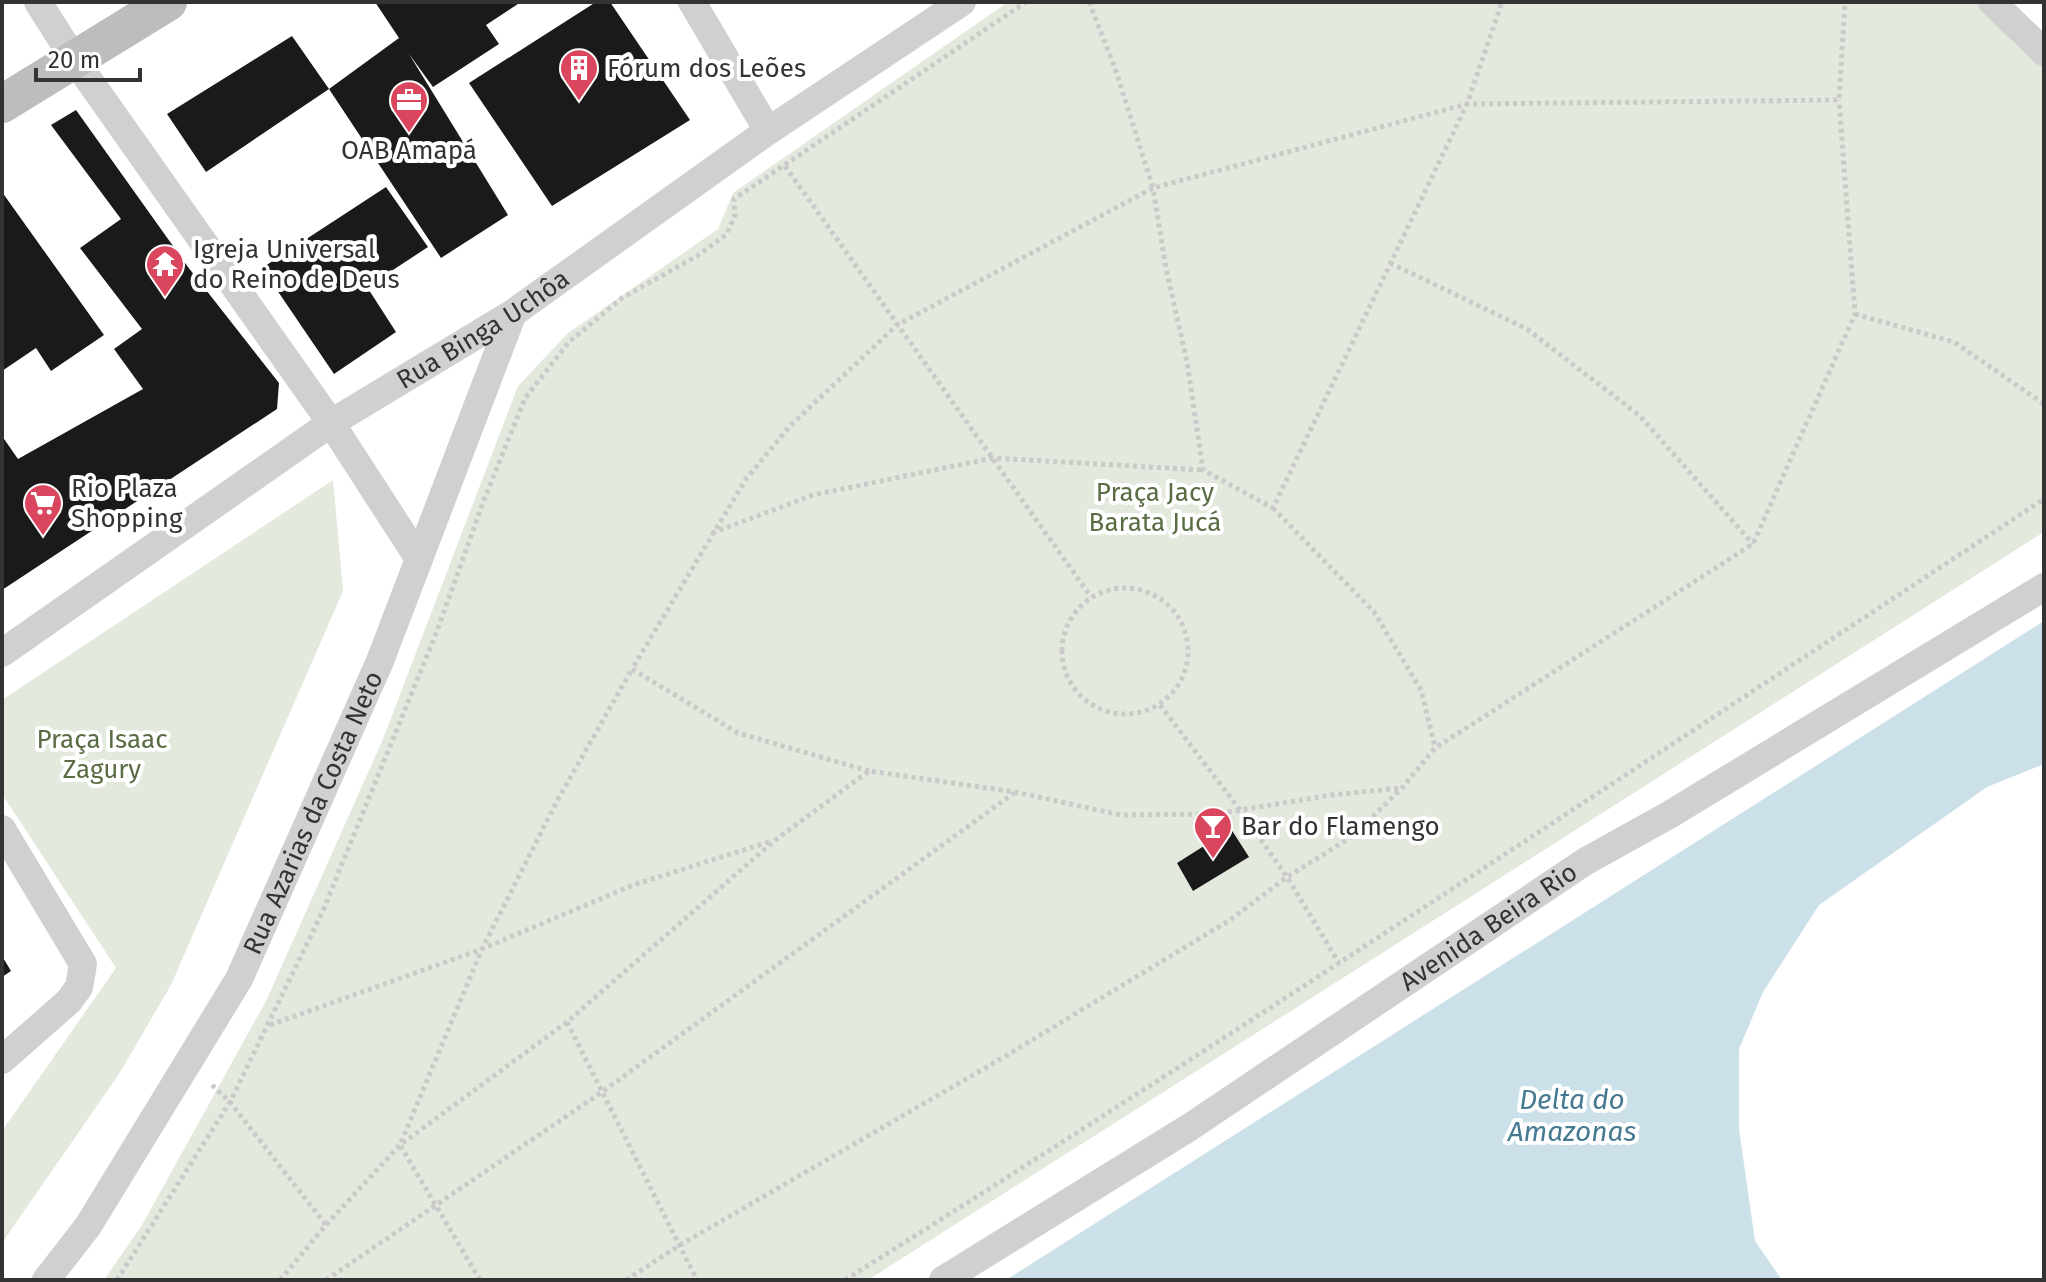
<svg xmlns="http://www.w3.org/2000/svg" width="2046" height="1282" viewBox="0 0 2046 1282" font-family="'Fira Sans',sans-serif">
	<rect width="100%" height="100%" fill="#fff"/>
	<path fill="#e4e9dd" d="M1008,2H2011L2044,36V532L868,1280H104L142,1225L267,999L383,739L518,386L568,333L718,229L733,193Z
		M333,480L343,591L171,985L119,1074L2,1243V1131L116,968L2,794V700Z"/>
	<path fill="#cbe0e8" d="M2044,621V764L1987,787L1819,905L1763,992L1739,1049V1129L1755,1241L1782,1280H1006Z"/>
	<path fill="#1a1a1a" d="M375,2H521L486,25L499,44L433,87L409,54L508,215L441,258L329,89L206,172L167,114L292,36L329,89L399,38Z
		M596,2H610L690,120L552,206L469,83Z
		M76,110L188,267L279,383L277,409L2,590V436L18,459L143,389L114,349L142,329L80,248L121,219L51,125Z
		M386,187L428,247L367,287L396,332L334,374L262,268Z
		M2,192L104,335L51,371L36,348L2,371Z
		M1231,829L1249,857L1193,891L1177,863Z
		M2,956L11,971L2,977Z"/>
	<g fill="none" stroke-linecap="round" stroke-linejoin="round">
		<path stroke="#cacaca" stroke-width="5" stroke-dasharray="4 4" stroke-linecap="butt" d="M1089,2L1115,68L1153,188L1467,104L1839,100L1845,2
			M785,166L1091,597
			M1390,263L1527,329L1640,416L1753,544
			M1855,314L1954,342L2044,404
			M1273,508L1374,612L1421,690L1435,747
			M712,533L813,495L993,458L1203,470
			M1062 651a63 63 0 1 1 126 0a63 63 0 1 1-126 0Z
			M1160,705L1240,810L1287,877L1339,963
			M869,771L738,733L632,669L746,479L790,426L897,325L1153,188L1166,268L1187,362L1203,470L1273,508L1467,104L1502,2
			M567,1022L697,1280
			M270,1025L482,949L557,801L632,669
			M212,1085L230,1102L326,1225
			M117,1280L230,1102L322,913L437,631L484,500L525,398L569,342L622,298L697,256L727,234L735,215L734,199L1026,2
			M280,1280L326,1225L400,1145L567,1022L774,841L869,771L1015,792L1121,815L1216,814L1332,795L1401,788
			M326,1280L602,1092L1014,793
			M480,1280L400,1145L482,949L633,885L772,841
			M626,1280L680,1245L1004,1057L1230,920L1287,877L1353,836L1402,788L1435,748L1753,544L1855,314L1839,100
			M845,1280C1249,1026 1646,761 2044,499"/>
		<g stroke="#d0d0d0" stroke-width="28">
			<path d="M38,2L74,59L331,423L419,559"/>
			<path d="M692,2L768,131"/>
			<path d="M1992,2L2044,52"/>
			<path id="s1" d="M2,653L331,423L513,313L768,131L962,2"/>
			<path d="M2,829L83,964L79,987L69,1001L2,1060"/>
			<path id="s2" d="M46,1280L88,1226L239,979L380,661L513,313"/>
			<path id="s3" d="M943,1280L1190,1127L1586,861L1669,815L2044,587"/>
		</g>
		<path stroke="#bdbdbd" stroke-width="38" d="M2,104L168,2"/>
	</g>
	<defs>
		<g id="building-pin" transform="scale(2)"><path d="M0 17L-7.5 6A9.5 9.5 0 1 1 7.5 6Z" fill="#d9465d" stroke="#fff"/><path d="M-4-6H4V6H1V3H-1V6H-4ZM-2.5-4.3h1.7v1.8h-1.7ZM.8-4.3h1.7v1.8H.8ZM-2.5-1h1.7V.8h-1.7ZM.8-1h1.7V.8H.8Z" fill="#fff"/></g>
		<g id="office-pin" transform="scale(2)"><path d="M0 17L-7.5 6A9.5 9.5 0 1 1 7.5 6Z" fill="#d9465d" stroke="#fff"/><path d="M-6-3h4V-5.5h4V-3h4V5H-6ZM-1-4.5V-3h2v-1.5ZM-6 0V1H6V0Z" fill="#fff"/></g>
		<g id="temple-pin" transform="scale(2)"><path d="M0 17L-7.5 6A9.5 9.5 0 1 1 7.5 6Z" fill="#d9465d" stroke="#fff"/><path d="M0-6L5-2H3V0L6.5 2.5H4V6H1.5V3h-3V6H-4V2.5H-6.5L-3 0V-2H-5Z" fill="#fff"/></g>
		<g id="supermarket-pin" transform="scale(2)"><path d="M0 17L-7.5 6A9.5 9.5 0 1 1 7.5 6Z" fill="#d9465d" stroke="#fff"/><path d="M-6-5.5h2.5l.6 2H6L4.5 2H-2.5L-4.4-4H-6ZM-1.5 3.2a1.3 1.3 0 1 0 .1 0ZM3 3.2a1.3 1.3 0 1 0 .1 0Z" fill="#fff"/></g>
		<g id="bar-pin" transform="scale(2)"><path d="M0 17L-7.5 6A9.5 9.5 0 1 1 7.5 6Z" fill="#d9465d" stroke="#fff"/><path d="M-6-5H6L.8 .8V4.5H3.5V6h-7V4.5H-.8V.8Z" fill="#fff"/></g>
	</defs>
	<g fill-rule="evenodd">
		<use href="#building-pin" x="579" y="68"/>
		<use href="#office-pin" x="409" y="100"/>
		<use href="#temple-pin" x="165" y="264"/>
		<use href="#supermarket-pin" x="43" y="503"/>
		<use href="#bar-pin" x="1213" y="826"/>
	</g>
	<g text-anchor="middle" stroke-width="8" stroke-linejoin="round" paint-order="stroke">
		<g font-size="26" fill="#333" stroke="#fff" text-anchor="start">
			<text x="607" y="77">Fórum dos Leões</text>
			<text x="409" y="159" text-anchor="middle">OAB Amapá</text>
			<text x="193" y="258">Igreja Universal<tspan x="193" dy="30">do Reino de Deus</tspan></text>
			<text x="71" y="497">Rio Plaza<tspan x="71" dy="30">Shopping</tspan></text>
			<text x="1241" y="835">Bar do Flamengo</text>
		</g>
		<g font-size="26" fill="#333" stroke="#fff">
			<text dy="9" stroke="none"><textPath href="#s1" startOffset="580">Rua Binga Uchôa</textPath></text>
			<text dy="9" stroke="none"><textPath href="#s2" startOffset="540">Rua Azarias da Costa Neto</textPath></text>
			<text dy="9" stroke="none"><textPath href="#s3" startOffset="650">Avenida Beira Rio</textPath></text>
		</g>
		<g font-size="26" fill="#5a6c43" stroke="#fff">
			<text x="1155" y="501">Praça Jacy<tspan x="1155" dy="30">Barata Jucá</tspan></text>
			<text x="102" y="748">Praça Isaac<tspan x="102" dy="30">Zagury</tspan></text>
		</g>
		<g font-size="28" font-style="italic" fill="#457a91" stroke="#fff">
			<text x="1572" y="1109">Delta do<tspan x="1572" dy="32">Amazonas</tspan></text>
		</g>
	</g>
	<rect width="2046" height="1282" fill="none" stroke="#333333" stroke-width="8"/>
	<path d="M36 68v12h104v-12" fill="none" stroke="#333333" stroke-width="4"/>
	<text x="48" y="68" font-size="24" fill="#333333" stroke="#ffffff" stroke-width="6" paint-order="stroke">20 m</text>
</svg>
